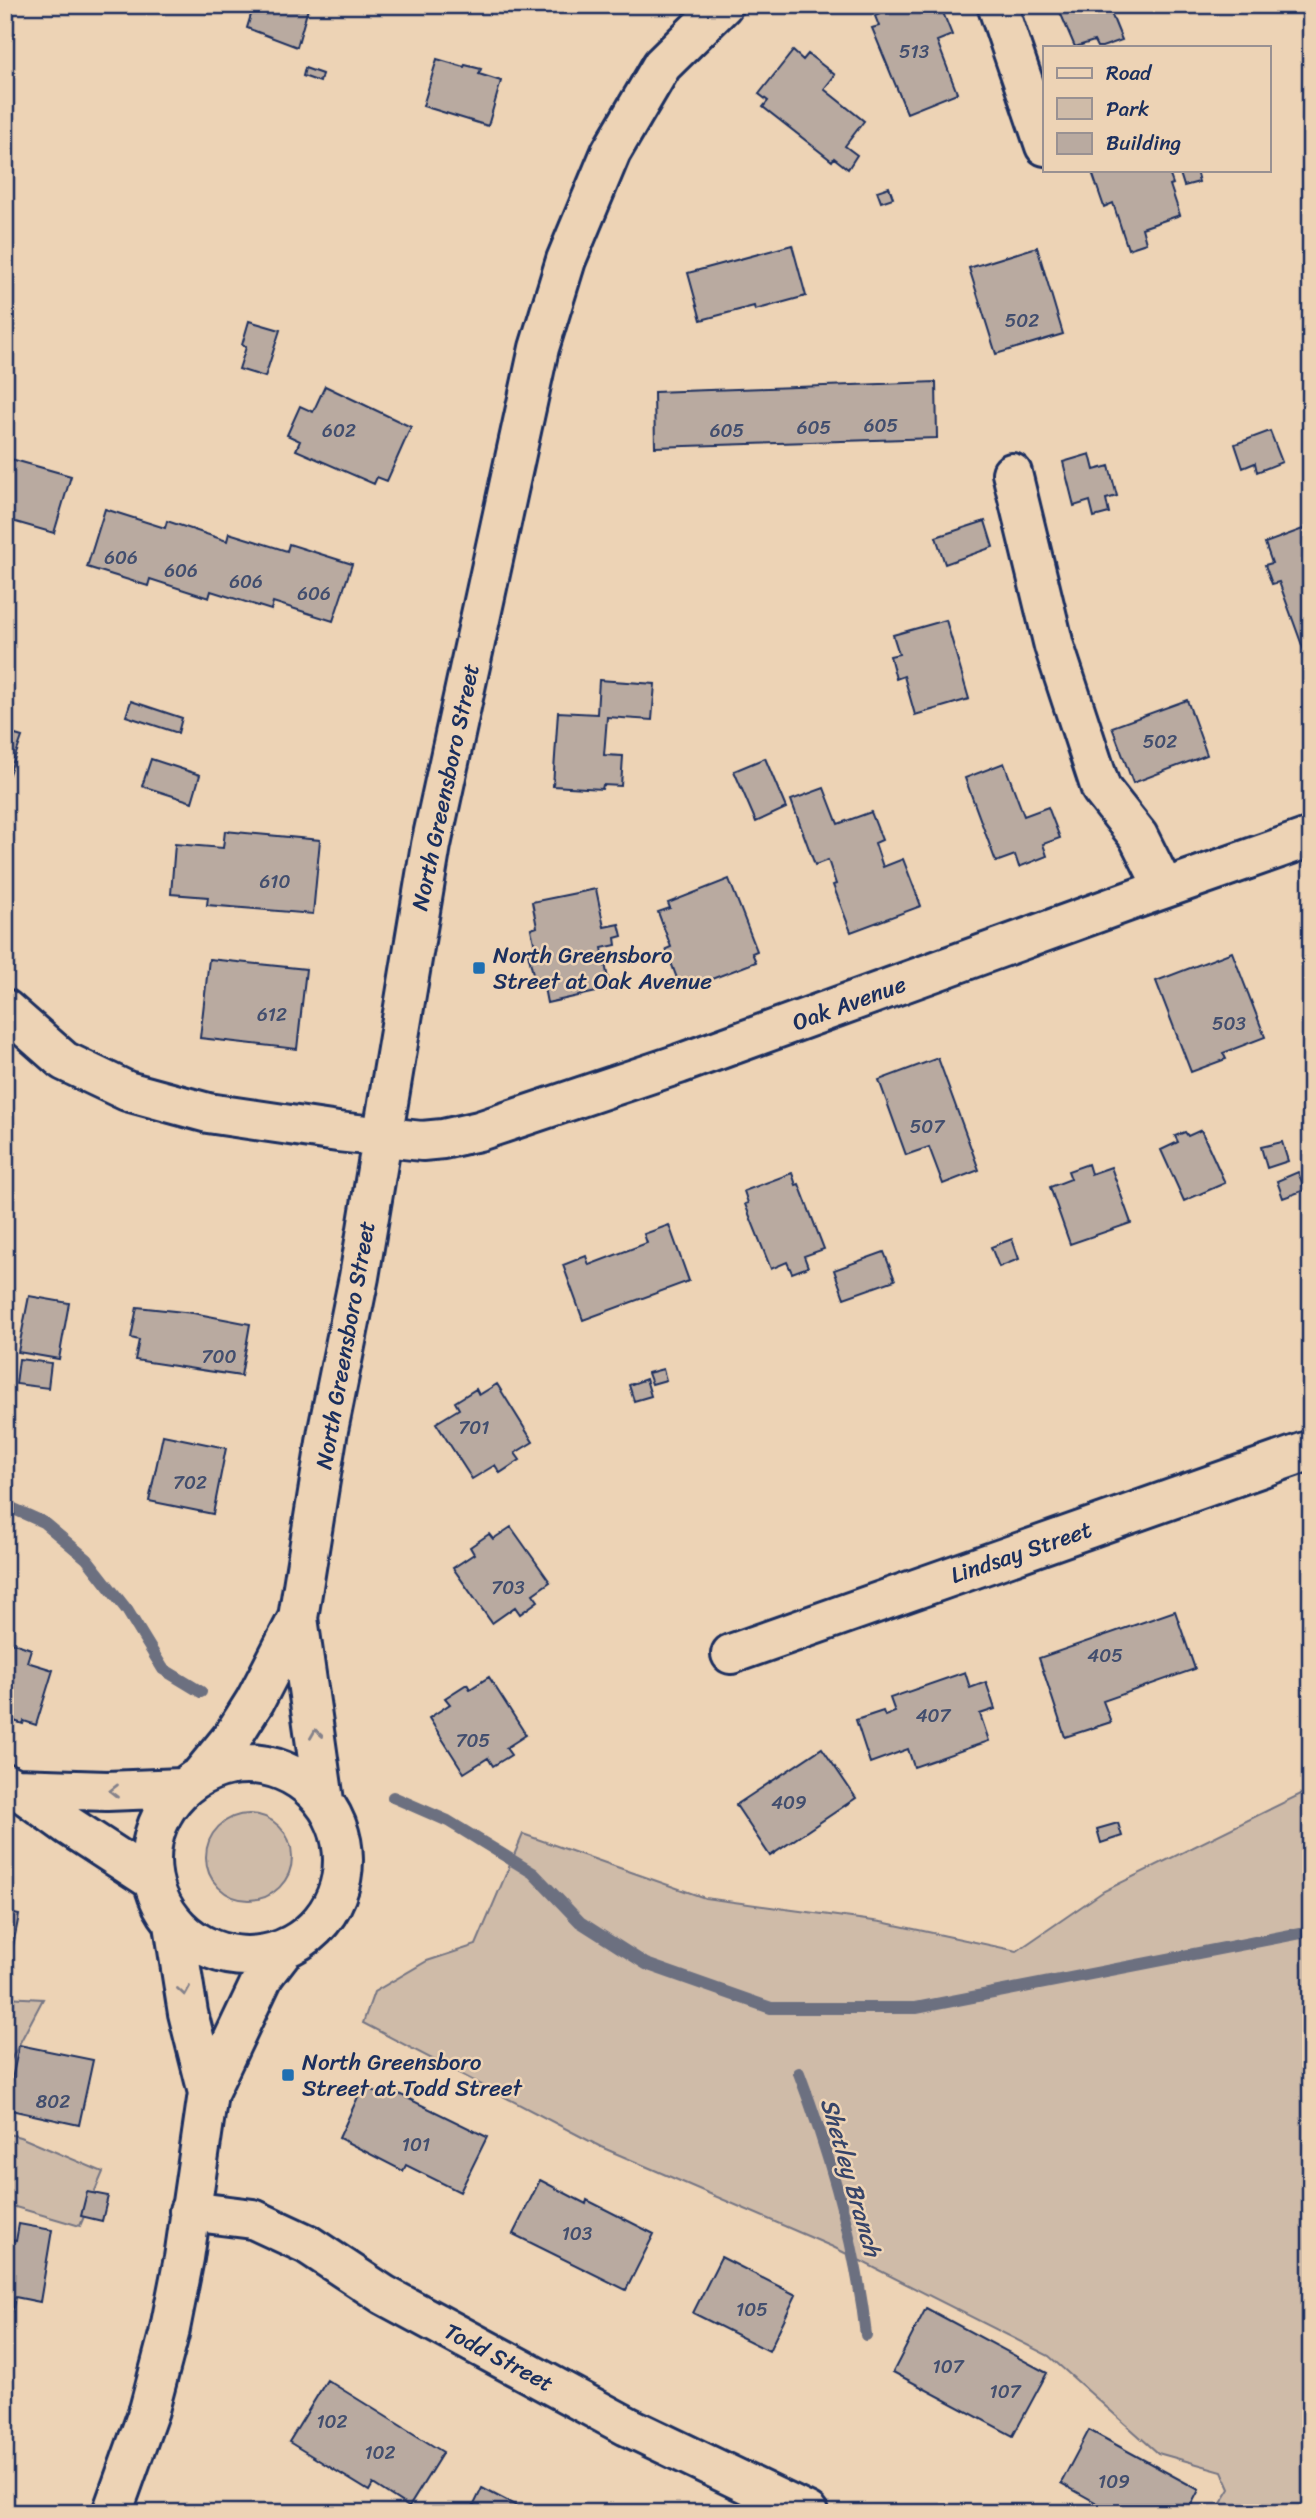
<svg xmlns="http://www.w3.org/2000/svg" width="1316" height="2518" viewBox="0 0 1316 2518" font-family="Sriracha,sans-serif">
	<rect width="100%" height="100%" fill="#edd3b5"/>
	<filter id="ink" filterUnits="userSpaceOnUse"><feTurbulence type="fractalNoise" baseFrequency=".0143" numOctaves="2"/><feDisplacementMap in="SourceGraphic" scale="14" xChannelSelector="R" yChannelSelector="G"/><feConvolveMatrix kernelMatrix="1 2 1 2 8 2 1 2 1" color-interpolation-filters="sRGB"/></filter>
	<g filter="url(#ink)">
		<path fill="#cfbba8" stroke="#757583" stroke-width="2" d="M1311,1789V2513H1215L1230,2489L1222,2471L1158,2453L1049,2356L833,2247L601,2147L363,2023L374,1992L427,1961L476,1945L523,1834L705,1898L881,1922L1017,1951L1104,1891Z
			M206 1857a43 43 0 1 1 86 0a43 43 0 1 1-86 0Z
			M5,1997L43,1999L5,2071Z
			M5,2133L20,2137L103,2172L80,2226L5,2204Z"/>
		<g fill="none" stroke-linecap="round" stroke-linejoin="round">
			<path stroke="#6c6f80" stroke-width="12" d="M5,1505L43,1522L87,1559L127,1610L163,1669L201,1692
				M393,1797L448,1821L533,1873L580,1922L646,1964L771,2008H916L1311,1931
				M799,2073C831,2158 856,2245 866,2335"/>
		</g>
		<path fill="#b9aaa0" stroke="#1b2f5e" stroke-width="2" d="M254,5H309L297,47L247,28Z
			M902,5H940L952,35L937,41L957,93L907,113L872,28L879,26L875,16Z
			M1057,5H1116L1118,10L1111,13L1122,40L1102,47H1097L1094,41L1075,47Z
			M793,51L803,60L808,54L835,75L824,89L864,121L845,146L857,155L848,169L834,158L832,161L763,107L768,101L759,94Z
			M437,59L464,67L465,65L481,69L479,74L501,81L488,126L423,106Z
			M305,68L322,74L320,82L303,76Z
			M1099,170H1168L1173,184L1170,185L1180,215L1142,228L1146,243L1128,249L1113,203L1104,207L1092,172Z
			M1179,170H1196L1199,182L1184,186Z
			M889,187L893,198L881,202L877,191Z
			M792,245L806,296L755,310L754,306L701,320L688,273Z
			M1037,247L1063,334L996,354L969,268Z
			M249,321L280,330L265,377L239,369L246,347L242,345Z
			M936,382L937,438L655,447L654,392Z
			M325,386L411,427L387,481L377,477L374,484L296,450L300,441L287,435L300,406L313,412Z
			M1270,431L1282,462L1257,472L1255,463L1243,468L1235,444Z
			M1090,454L1094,470L1109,466L1117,496L1106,499L1109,513L1094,517L1090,501L1074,506L1063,462Z
			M11,459L71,476L54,533L5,519V463L9,464Z
			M105,509L165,528L167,521L227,541L229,533L287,551L289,544L352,564L333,621L273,602L271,610L211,591L209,598L150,579L148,586L87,567Z
			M985,521L993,547L945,564L936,537Z
			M1311,526V693L1303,672L1311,670L1279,582L1272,584L1265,565L1272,563L1265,543Z
			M946,620L969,699L915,715L904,676L896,679L890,656L899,654L893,635Z
			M599,680L655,684L652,720L607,717L604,755L623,756L621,786L603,785L602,789L553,786L558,712L597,714Z
			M1187,700L1207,755L1133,783L1112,727Z
			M131,701L182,718L178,733L126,716Z
			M5,732L22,737L5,785Z
			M765,758L786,808L756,822L734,771Z
			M151,759L200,775L192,802L142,786Z
			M1004,763L1024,816L1048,807L1060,838L1043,844L1047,856L1019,867L1015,855L996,862L965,778Z
			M824,788L838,824L871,812L882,840L875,843L883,867L903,859L921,906L851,932L833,885L836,884L828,860L815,865L791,800Z
			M225,831L320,840L313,914L207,905L208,897L171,894L175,844L223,848Z
			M729,879L757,951L752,953L756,962L691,987L687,978L678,981L666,949L671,947L658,912L670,908L668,903Z
			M596,889L604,927L619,924L622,936L615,938L616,945L602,948L610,989L547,1003L542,977L534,978L528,953L536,952L531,929L537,927L532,902Z
			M1232,952L1265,1037L1223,1053L1226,1059L1191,1072L1156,981Z
			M209,959L306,969L297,1049L200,1038Z
			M938,1058L979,1170L943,1184L929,1147L906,1155L879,1080Z
			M1201,1130L1225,1183L1184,1201L1161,1150L1178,1142L1175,1136L1185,1132L1188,1136Z
			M1282,1142L1288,1161L1267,1168L1261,1147Z
			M1088,1164L1091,1174L1111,1167L1131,1223L1070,1244L1050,1187L1071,1179L1068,1171Z
			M1298,1172L1305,1190L1283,1198L1277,1181Z
			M792,1173L796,1185L799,1184L824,1249L804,1256L808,1267L792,1273L787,1262L771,1269L745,1204L748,1203L744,1191Z
			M669,1225L689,1281L583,1320L563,1265L586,1256L589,1265L647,1243L644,1234Z
			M1012,1239L1019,1259L999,1267L991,1247Z
			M884,1252L895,1280L844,1298L834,1270Z
			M29,1296L69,1303L59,1359L18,1352Z
			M137,1307L193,1313L250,1324L241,1376L135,1360L139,1340L131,1338Z
			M19,1359L51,1363L48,1388L16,1384Z
			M663,1369L666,1380L652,1384L648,1373Z
			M646,1379L651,1396L634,1401L629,1385Z
			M497,1384L533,1442L515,1453L520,1460L500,1473L495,1465L472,1479L436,1423L459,1409L455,1402L476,1389L479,1395Z
			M163,1435L226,1448L213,1514L149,1501Z
			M511,1527L550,1582L533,1594L538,1601L520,1614L515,1607L492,1623L453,1568L474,1554L470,1547L489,1534L493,1539Z
			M1175,1611L1195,1669L1103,1701L1111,1722L1065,1737L1039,1658Z
			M5,1640L31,1649L27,1662L53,1670L36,1725L24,1721L23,1724L5,1718Z
			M965,1672L970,1688L986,1682L995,1709L980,1714L989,1741L914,1767L908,1749L870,1763L856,1720L883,1711L885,1716L895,1712L890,1698Z
			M489,1677L526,1735L506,1748L511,1755L493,1766L488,1758L464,1773L429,1718L450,1704L445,1698L467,1684L470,1689Z
			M822,1748L856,1798L770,1856L736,1805Z
			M1118,1823L1122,1836L1101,1843L1097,1829Z
			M5,1912L19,1915L5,1987Z
			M19,2045L93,2060L79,2125L6,2109Z
			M363,2086L387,2097L391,2090L487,2137L460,2192L406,2165L403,2171L339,2138Z
			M540,2180L586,2204L587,2200L654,2234L626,2290L513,2234Z
			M87,2192L108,2196L102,2221L81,2216Z
			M19,2224L52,2230L40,2302L15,2297L12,2312L5,2311V2239L16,2241Z
			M721,2257L796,2295L769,2351L693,2313Z
			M926,2308L1047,2373L1013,2436L893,2372Z
			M327,2380L443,2452L409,2507L373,2484L369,2491L289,2442Z
			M1089,2430L1199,2490L1187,2513H1115L1061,2483Z
			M482,2488L530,2513H470Z"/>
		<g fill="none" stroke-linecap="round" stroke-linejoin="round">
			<g stroke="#1b2f5e" stroke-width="44">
				<path id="minor" d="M997,5L1045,146
					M1012,473L1054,646L1101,789L1138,836L1164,888
					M5,1009L64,1061L127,1091L208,1113L338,1132L422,1141L443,1139L479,1131L679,1064L1146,895L1311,837
					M731,1654L1311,1450
					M189,2211L253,2219L307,2244L384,2295L627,2426L808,2513"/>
			</g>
			<g stroke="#1b2f5e" stroke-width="44">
				<path id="major" d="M151 1860a96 96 0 1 1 192 0a96 96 0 1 1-192 0Z
					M202,1774L233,1736L255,1701L298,1618
					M5,1783L16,1788L69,1826L152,1880
					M16,1788L107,1791L182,1788
					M324,1801L298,1618L328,1430L359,1277L431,845L539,348L566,260L611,152L662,65L723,5
					M174,1924L188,2013L208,2093
					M112,2513L149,2410L169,2334L184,2258L208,2093L264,1975L284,1949"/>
			</g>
			<use href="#minor" stroke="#edd3b5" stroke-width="38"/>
			<use href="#major" stroke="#edd3b5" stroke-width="38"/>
		</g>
		<defs><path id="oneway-chevron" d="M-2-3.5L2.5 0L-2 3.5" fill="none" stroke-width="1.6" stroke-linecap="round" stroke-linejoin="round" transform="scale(1.75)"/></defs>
		<g stroke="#84818a">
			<use href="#oneway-chevron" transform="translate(316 1734) rotate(-98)"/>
			<use href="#oneway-chevron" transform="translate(114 1791) rotate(-180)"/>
			<use href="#oneway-chevron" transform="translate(184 1991) rotate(81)"/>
		</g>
	</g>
	<g fill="#1f6fb2" stroke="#edd3b5" stroke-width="2.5">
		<rect x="472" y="961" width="14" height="14" rx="3.5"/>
		<rect x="281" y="2068" width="14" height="14" rx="3.5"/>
	</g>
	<g text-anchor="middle" stroke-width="5" stroke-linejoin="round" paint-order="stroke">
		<g font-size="19" fill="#424e6e">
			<text x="914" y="58">513</text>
			<text x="1022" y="327">502</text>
			<text x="881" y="432">605</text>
			<text x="814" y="434">605</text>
			<text x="339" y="437">602</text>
			<text x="727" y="437">605</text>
			<text x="121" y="564">606</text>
			<text x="181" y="577">606</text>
			<text x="246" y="588">606</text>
			<text x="314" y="600">606</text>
			<text x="1160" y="748">502</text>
			<text x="275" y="888">610</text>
			<text x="272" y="1021">612</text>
			<text x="1229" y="1030">503</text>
			<text x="927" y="1133">507</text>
			<text x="219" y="1363">700</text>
			<text x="474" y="1434">701</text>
			<text x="190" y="1489">702</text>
			<text x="508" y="1594">703</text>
			<text x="1105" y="1662">405</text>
			<text x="933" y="1722">407</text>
			<text x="473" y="1747">705</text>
			<text x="789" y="1809">409</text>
			<text x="53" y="2108">802</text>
			<text x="416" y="2151">101</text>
			<text x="577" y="2240">103</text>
			<text x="752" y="2316">105</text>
			<text x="948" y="2373">107</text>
			<text x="1005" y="2398">107</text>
			<text x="332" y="2428">102</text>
			<text x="380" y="2459">102</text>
			<text x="1114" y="2488">109</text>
		</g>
		<g font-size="23" fill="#1b2f5e" stroke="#edd3b5">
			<text transform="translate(445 787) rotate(-78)" y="8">North Greensboro Street</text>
			<text transform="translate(849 1003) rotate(-20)" y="8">Oak Avenue</text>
			<text transform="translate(345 1345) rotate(-80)" y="8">North Greensboro Street</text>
			<text transform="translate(1021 1552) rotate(-19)" y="8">Lindsay Street</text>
			<text transform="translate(499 2357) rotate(28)" y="8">Todd Street</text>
		</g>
		<g font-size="23" fill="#1b2f5e" stroke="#edd3b5" text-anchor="start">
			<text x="493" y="963">North Greensboro<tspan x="493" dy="26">Street at Oak Avenue</tspan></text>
			<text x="302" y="2070">North Greensboro<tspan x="302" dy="26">Street at Todd Street</tspan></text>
		</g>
		<g font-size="24" font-style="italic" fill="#364469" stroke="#edd3b5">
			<text transform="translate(851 2177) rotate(74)" y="8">Shetley Branch</text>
		</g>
	</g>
	<rect width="1316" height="2518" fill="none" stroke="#edd3b5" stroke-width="28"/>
	<rect x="14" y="14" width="1288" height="2490" fill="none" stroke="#1b2f5e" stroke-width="2.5" filter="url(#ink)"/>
	<rect x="1043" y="46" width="228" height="126" fill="#edd3b5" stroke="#999192" stroke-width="2"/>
	<rect x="1057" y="68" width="35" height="10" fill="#edd3b5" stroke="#999192" stroke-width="2"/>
	<text x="1106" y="80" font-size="21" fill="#1b2f5e">Road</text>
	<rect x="1057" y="98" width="35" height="21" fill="#cfbba8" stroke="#999192" stroke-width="2"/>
	<text x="1106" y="116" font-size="21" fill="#1b2f5e">Park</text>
	<rect x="1057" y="133" width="35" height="21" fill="#b9aaa0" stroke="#999192" stroke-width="2"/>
	<text x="1106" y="150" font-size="21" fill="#1b2f5e">Building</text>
</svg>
